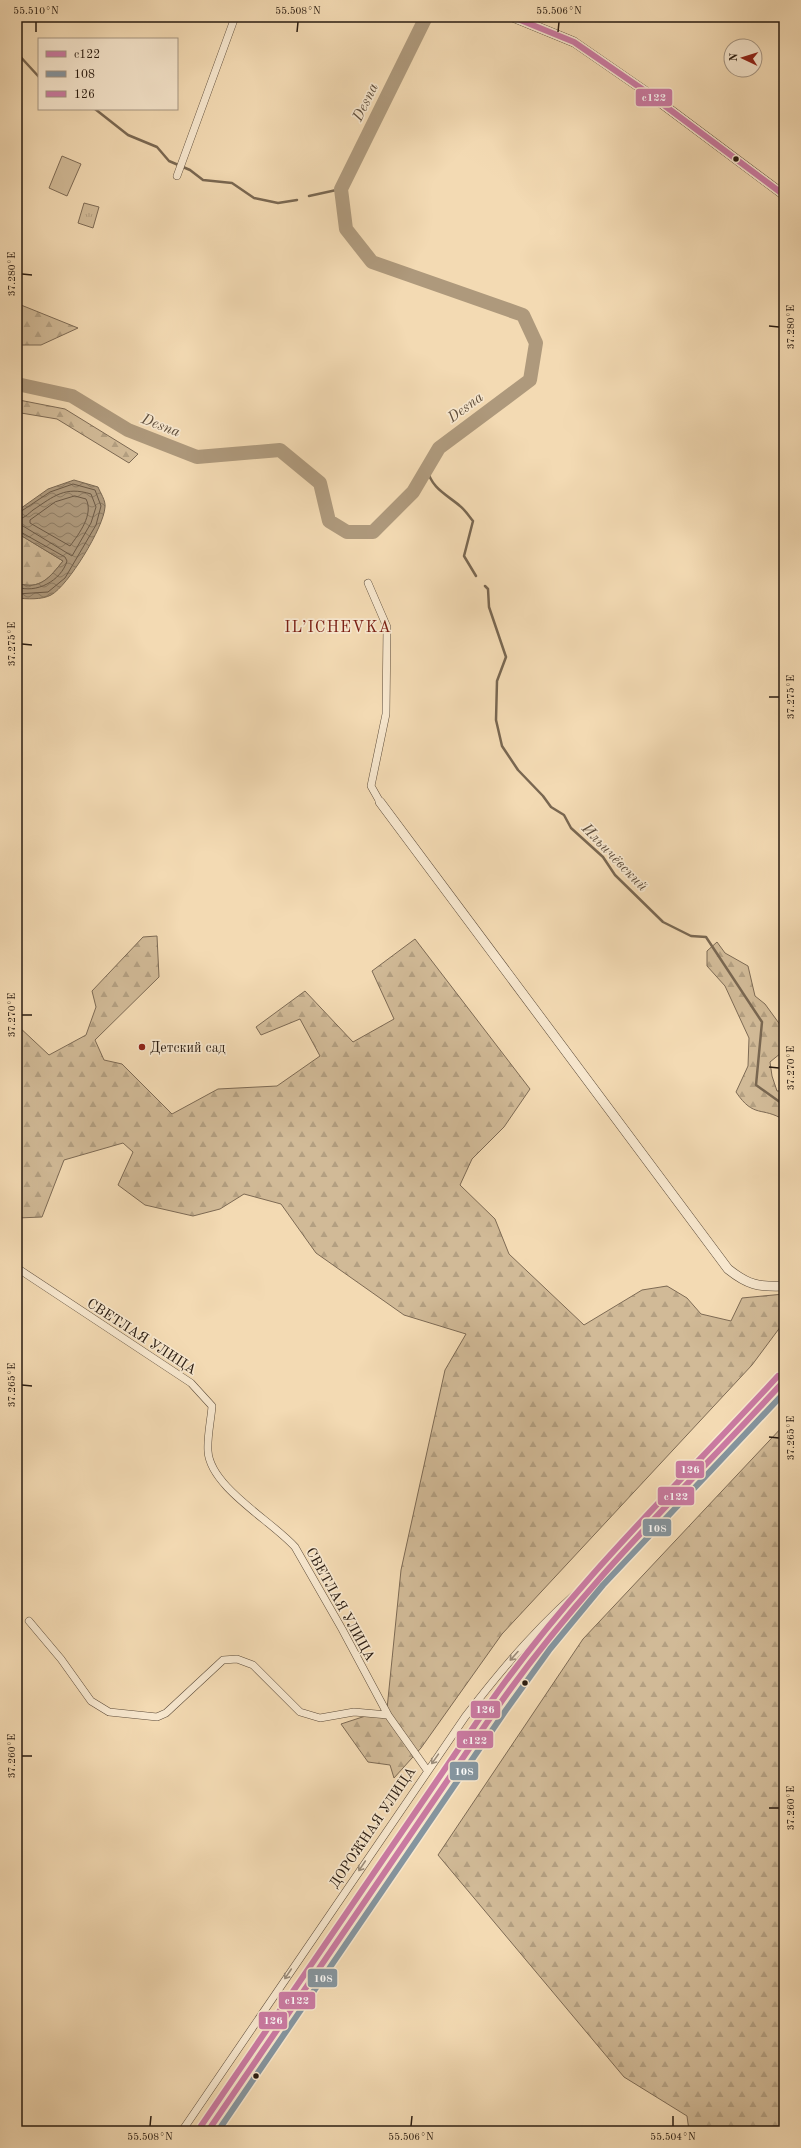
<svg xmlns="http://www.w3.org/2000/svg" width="801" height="2148" viewBox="0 0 801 2148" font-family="'Old Standard TT',serif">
	<defs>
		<pattern id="forest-firs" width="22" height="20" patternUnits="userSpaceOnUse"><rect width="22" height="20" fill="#d1ba97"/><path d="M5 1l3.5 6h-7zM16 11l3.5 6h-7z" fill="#b39f81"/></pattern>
		<pattern id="park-tufts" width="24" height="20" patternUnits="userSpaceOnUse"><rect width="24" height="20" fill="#d1ba97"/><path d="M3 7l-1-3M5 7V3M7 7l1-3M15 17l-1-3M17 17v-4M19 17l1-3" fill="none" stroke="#b39f81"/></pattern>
		<pattern id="water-waves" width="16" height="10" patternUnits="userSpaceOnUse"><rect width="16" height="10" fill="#ae997c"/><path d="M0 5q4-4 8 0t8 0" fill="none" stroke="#8e7c64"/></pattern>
	</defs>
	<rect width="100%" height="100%" fill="#f3dab3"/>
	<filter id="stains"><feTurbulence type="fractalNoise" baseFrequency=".005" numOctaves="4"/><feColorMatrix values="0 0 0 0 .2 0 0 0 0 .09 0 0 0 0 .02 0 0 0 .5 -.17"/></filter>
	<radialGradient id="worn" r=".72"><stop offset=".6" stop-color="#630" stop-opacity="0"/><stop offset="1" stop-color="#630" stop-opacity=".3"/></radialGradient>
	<path fill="url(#forest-firs)" stroke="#7d6a54" d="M21,305L78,328L41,345H17V306Z
		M19,400L65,409L138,454L129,463L57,419L21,413L17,415V401Z
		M17,533L63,561C50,577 40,591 17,583Z
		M157,936L159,977L95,1040L104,1060L122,1064L172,1114L218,1089L277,1086L320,1056L300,1019L261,1035L256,1027L305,991L353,1042L394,1019L372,971L415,939L530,1089L504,1127L472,1159L460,1185L495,1219L509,1254L584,1325L642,1290L667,1286L687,1298L701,1314L731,1321L742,1298L784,1294V1322L752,1365L502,1634L421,1748L394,1778L390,1765L368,1762L341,1724L387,1709L401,1570L445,1370L466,1334L404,1315L316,1253L281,1204L244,1194L220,1209L193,1216L145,1205L118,1185L133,1152L123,1143L64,1160L42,1217L17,1218V1025L49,1055L86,1035L96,1007L92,991L143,937Z
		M717,942L725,953L748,966L755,996L765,1004L781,1026L784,1038L781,1053L770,1062L772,1076L777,1091H784V1120C762,1106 754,1119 736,1092L748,1066L749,1038L725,986L707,966V951Z
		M784,1425V2131H689L687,2116L624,2077L438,1855L583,1639Z"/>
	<path fill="url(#park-tufts)" stroke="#7d6a54" d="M84,203L99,207L93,228L78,223Z"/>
	<path fill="#d1ba97" stroke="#7d6a54" d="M62,156L81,164L67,196L49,188Z"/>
	<path fill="url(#water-waves)" stroke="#796751" d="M74,480L98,487C100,492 106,501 105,507C104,527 68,586 51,595C42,600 26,599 17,598V583C40,591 50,577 63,561L17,533V511L48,489Z"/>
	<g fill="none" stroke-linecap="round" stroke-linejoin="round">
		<path stroke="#6c5a46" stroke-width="1" d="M75,496L86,499C94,514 79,534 70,546L30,523V520L55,502Z
			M17,514L50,492L73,484L95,490L101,506L96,525L65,578L48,592L17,594
			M17,519C24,519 28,514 33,510C54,496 65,486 91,494L96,507L91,523L72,556L23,526L17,525
			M17,530L65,557L67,561C61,581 36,594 17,587"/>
		<path stroke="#796751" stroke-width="2.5" d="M17,53L39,77
			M95,109L128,135L157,147L169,161L190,170L203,180L232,183L254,198L278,203L297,200
			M309,196L341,189
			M427,469C432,489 446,494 460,506C465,510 469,516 473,521L464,556L476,576
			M485,586L488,589L489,607L506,657L497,681L496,720L502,746L518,770L543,796L551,807L564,815L571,828L603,857L615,875L663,922L691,936L706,937L762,1022L756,1085L784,1105"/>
		<path stroke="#ae997c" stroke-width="14" d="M17,384L72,396L128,430L197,457L280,450L320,483L329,521L347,532H373L413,492L439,448L530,380L536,343L523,315L372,262L346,229L341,189L426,17"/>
		<g stroke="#5c4b39" stroke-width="8">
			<path id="minor" d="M177,176L235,17
				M368,583L387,627L386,714L371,786L380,802
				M17,1268L191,1383L212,1406C211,1420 207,1437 208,1451C210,1487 272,1521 295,1547L342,1629L388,1715
				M29,1621L61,1659L91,1701L109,1712L157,1717L166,1713L223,1660L237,1659L253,1665L300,1712L320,1718L354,1712L388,1715L427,1770
				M182,2131L465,1717C504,1666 544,1619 593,1579"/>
		</g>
		<g stroke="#5c4b39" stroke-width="10">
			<path id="tertiary" d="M513,17L574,42L645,91L784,195
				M380,802L728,1269C748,1285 758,1287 784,1286"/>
		</g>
		<g stroke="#291b10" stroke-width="12">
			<path id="secondary" d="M208,2131L499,1705C522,1672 546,1640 572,1609C638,1529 715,1458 784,1381"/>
		</g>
		<use href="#minor" stroke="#f7e7ce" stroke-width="7"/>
		<use href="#tertiary" stroke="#f7e7ce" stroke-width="9"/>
		<use href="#secondary" stroke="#f7e7ce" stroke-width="10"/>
		<g stroke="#f7e7ce" stroke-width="9">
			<path id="bus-1" d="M513,17L574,42L645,91L784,195
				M208,2131L499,1705C583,1585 686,1488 784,1381"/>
		</g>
		<g stroke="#f7e7ce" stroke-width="9">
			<path id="bus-2" d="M218,2131L506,1710L550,1649L603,1585L784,1393"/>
		</g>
		<g stroke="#f7e7ce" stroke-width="9">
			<path id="bus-3" d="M201,2126L492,1700C577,1580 680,1483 778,1376"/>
		</g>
		<use href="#bus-1" stroke="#ca7aa2" stroke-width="6"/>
		<use href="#bus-2" stroke="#85959f" stroke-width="6"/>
		<use href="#bus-3" stroke="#ca7aa2" stroke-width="6"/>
	</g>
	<defs><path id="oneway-shaft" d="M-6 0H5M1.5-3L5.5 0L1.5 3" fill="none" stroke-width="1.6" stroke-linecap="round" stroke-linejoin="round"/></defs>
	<g stroke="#9a8b78">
		<use href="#oneway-shaft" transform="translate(514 1656) rotate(132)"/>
		<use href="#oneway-shaft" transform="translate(435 1759) rotate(125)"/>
		<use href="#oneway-shaft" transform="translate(362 1866) rotate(124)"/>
		<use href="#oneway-shaft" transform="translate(288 1974) rotate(124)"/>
	</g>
	<path fill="none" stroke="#291b10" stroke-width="1.5" d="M36,32V22M297,32L298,22M558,32L559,22M22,274L32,275M769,326L779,327M22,644L32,645M769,697H779M22,1015H32M769,1067L779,1068M22,1385L32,1386M769,1437L779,1438M22,1756H32M769,1808H779M150,2126L151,2116M411,2126L412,2116M673,2126V2116"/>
	<g fill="#291b10" stroke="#f7e7ce" stroke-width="1.5">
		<circle cx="736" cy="159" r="3.5"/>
		<circle cx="525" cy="1683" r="3.5"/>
		<circle cx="256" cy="2076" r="3.5"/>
	</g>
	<circle fill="#8f2418" stroke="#f7e7ce" stroke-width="1.5" cx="142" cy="1047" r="4"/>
	<g text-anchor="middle" stroke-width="3.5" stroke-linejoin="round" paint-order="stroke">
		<g font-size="14" fill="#291b10" stroke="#f7e7ce" text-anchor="start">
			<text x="150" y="1052">Детский сад</text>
		</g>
		<g font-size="14" fill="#291b10" stroke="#f7e7ce">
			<text transform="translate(142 1336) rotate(33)" y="5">СВЕТЛАЯ УЛИЦА</text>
			<text transform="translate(341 1604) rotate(61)" y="5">СВЕТЛАЯ УЛИЦА</text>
			<text transform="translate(372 1827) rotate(-56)" y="5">ДОРОЖНАЯ УЛИЦА</text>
		</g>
		<g font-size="15" font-style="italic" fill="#5e4d3b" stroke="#f7e7ce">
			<text transform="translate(365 102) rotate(-64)" y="5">Desna</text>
			<text transform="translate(465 407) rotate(-37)" y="5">Desna</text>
			<text transform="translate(161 425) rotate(21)" y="5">Desna</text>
			<text transform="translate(615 857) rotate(46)" y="5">Ильичёвский</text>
		</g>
		<g font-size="16" letter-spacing="1" fill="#7a1f14" stroke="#f7e7ce">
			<text x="338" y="632">IL’ICHEVKA</text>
		</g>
	</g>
	<g stroke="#f7e7ce" stroke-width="1.5">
		<rect x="635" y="88" width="38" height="19" rx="4" fill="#ca7aa2"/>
		<rect x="675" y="1460" width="30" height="19" rx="4" fill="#ca7aa2"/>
		<rect x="657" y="1486" width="38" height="20" rx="4" fill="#ca7aa2"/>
		<rect x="642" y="1518" width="30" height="19" rx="4" fill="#85959f"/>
		<rect x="470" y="1700" width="31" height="19" rx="4" fill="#ca7aa2"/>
		<rect x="456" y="1730" width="38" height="19" rx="4" fill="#ca7aa2"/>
		<rect x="449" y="1761" width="30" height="20" rx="4" fill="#85959f"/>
		<rect x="307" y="1968" width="31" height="20" rx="4" fill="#85959f"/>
		<rect x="278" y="1991" width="38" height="19" rx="4" fill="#ca7aa2"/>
		<rect x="258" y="2011" width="30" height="19" rx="4" fill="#ca7aa2"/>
	</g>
	<g font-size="11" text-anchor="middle" font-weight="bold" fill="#fff">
		<text x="654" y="101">с122</text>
		<text x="690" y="1473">126</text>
		<text x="676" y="1500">с122</text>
		<text x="657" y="1532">108</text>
		<text x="485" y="1713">126</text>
		<text x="475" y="1744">с122</text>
		<text x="464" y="1775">108</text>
		<text x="323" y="1982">108</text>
		<text x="297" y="2004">с122</text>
		<text x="273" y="2024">126</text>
	</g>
	<rect width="801" height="2148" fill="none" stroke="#f3dab3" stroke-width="44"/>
	<rect x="38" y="38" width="140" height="72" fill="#f7e7ce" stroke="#a59582"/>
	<rect x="46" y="51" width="20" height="6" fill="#ca7aa2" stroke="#a59582"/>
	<text x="74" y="58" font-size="12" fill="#291b10">с122</text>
	<rect x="46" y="71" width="20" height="6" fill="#85959f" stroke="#a59582"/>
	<text x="74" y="78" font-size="12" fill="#291b10">108</text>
	<rect x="46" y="91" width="20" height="6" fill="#ca7aa2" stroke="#a59582"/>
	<text x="74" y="98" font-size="12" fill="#291b10">126</text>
	<g transform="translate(743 58) rotate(274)"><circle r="19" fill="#f7e7ce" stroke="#a59582"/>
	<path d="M0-3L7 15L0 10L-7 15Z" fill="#8f2418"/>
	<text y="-6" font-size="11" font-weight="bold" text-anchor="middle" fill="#291b10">N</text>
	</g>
	<rect x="22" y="22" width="757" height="2104" fill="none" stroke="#291b10" stroke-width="1.5"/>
	<g font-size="10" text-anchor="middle" fill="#291b10">
		<text x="36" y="14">55.510°N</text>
		<text x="298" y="14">55.508°N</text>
		<text x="559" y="14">55.506°N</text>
		<text transform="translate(11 274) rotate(-90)" y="4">37.280°E</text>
		<text transform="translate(790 327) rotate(-90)" y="4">37.280°E</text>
		<text transform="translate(11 644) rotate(-90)" y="4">37.275°E</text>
		<text transform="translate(790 697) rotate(-90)" y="4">37.275°E</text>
		<text transform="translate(11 1015) rotate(-90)" y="4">37.270°E</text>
		<text transform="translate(790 1068) rotate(-90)" y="4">37.270°E</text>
		<text transform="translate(11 1385) rotate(-90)" y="4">37.265°E</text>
		<text transform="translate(790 1438) rotate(-90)" y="4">37.265°E</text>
		<text transform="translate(11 1756) rotate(-90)" y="4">37.260°E</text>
		<text transform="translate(790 1808) rotate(-90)" y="4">37.260°E</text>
		<text x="150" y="2140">55.508°N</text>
		<text x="411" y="2140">55.506°N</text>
		<text x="673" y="2140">55.504°N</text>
	</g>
	<rect width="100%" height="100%" filter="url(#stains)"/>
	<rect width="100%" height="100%" fill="url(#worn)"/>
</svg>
